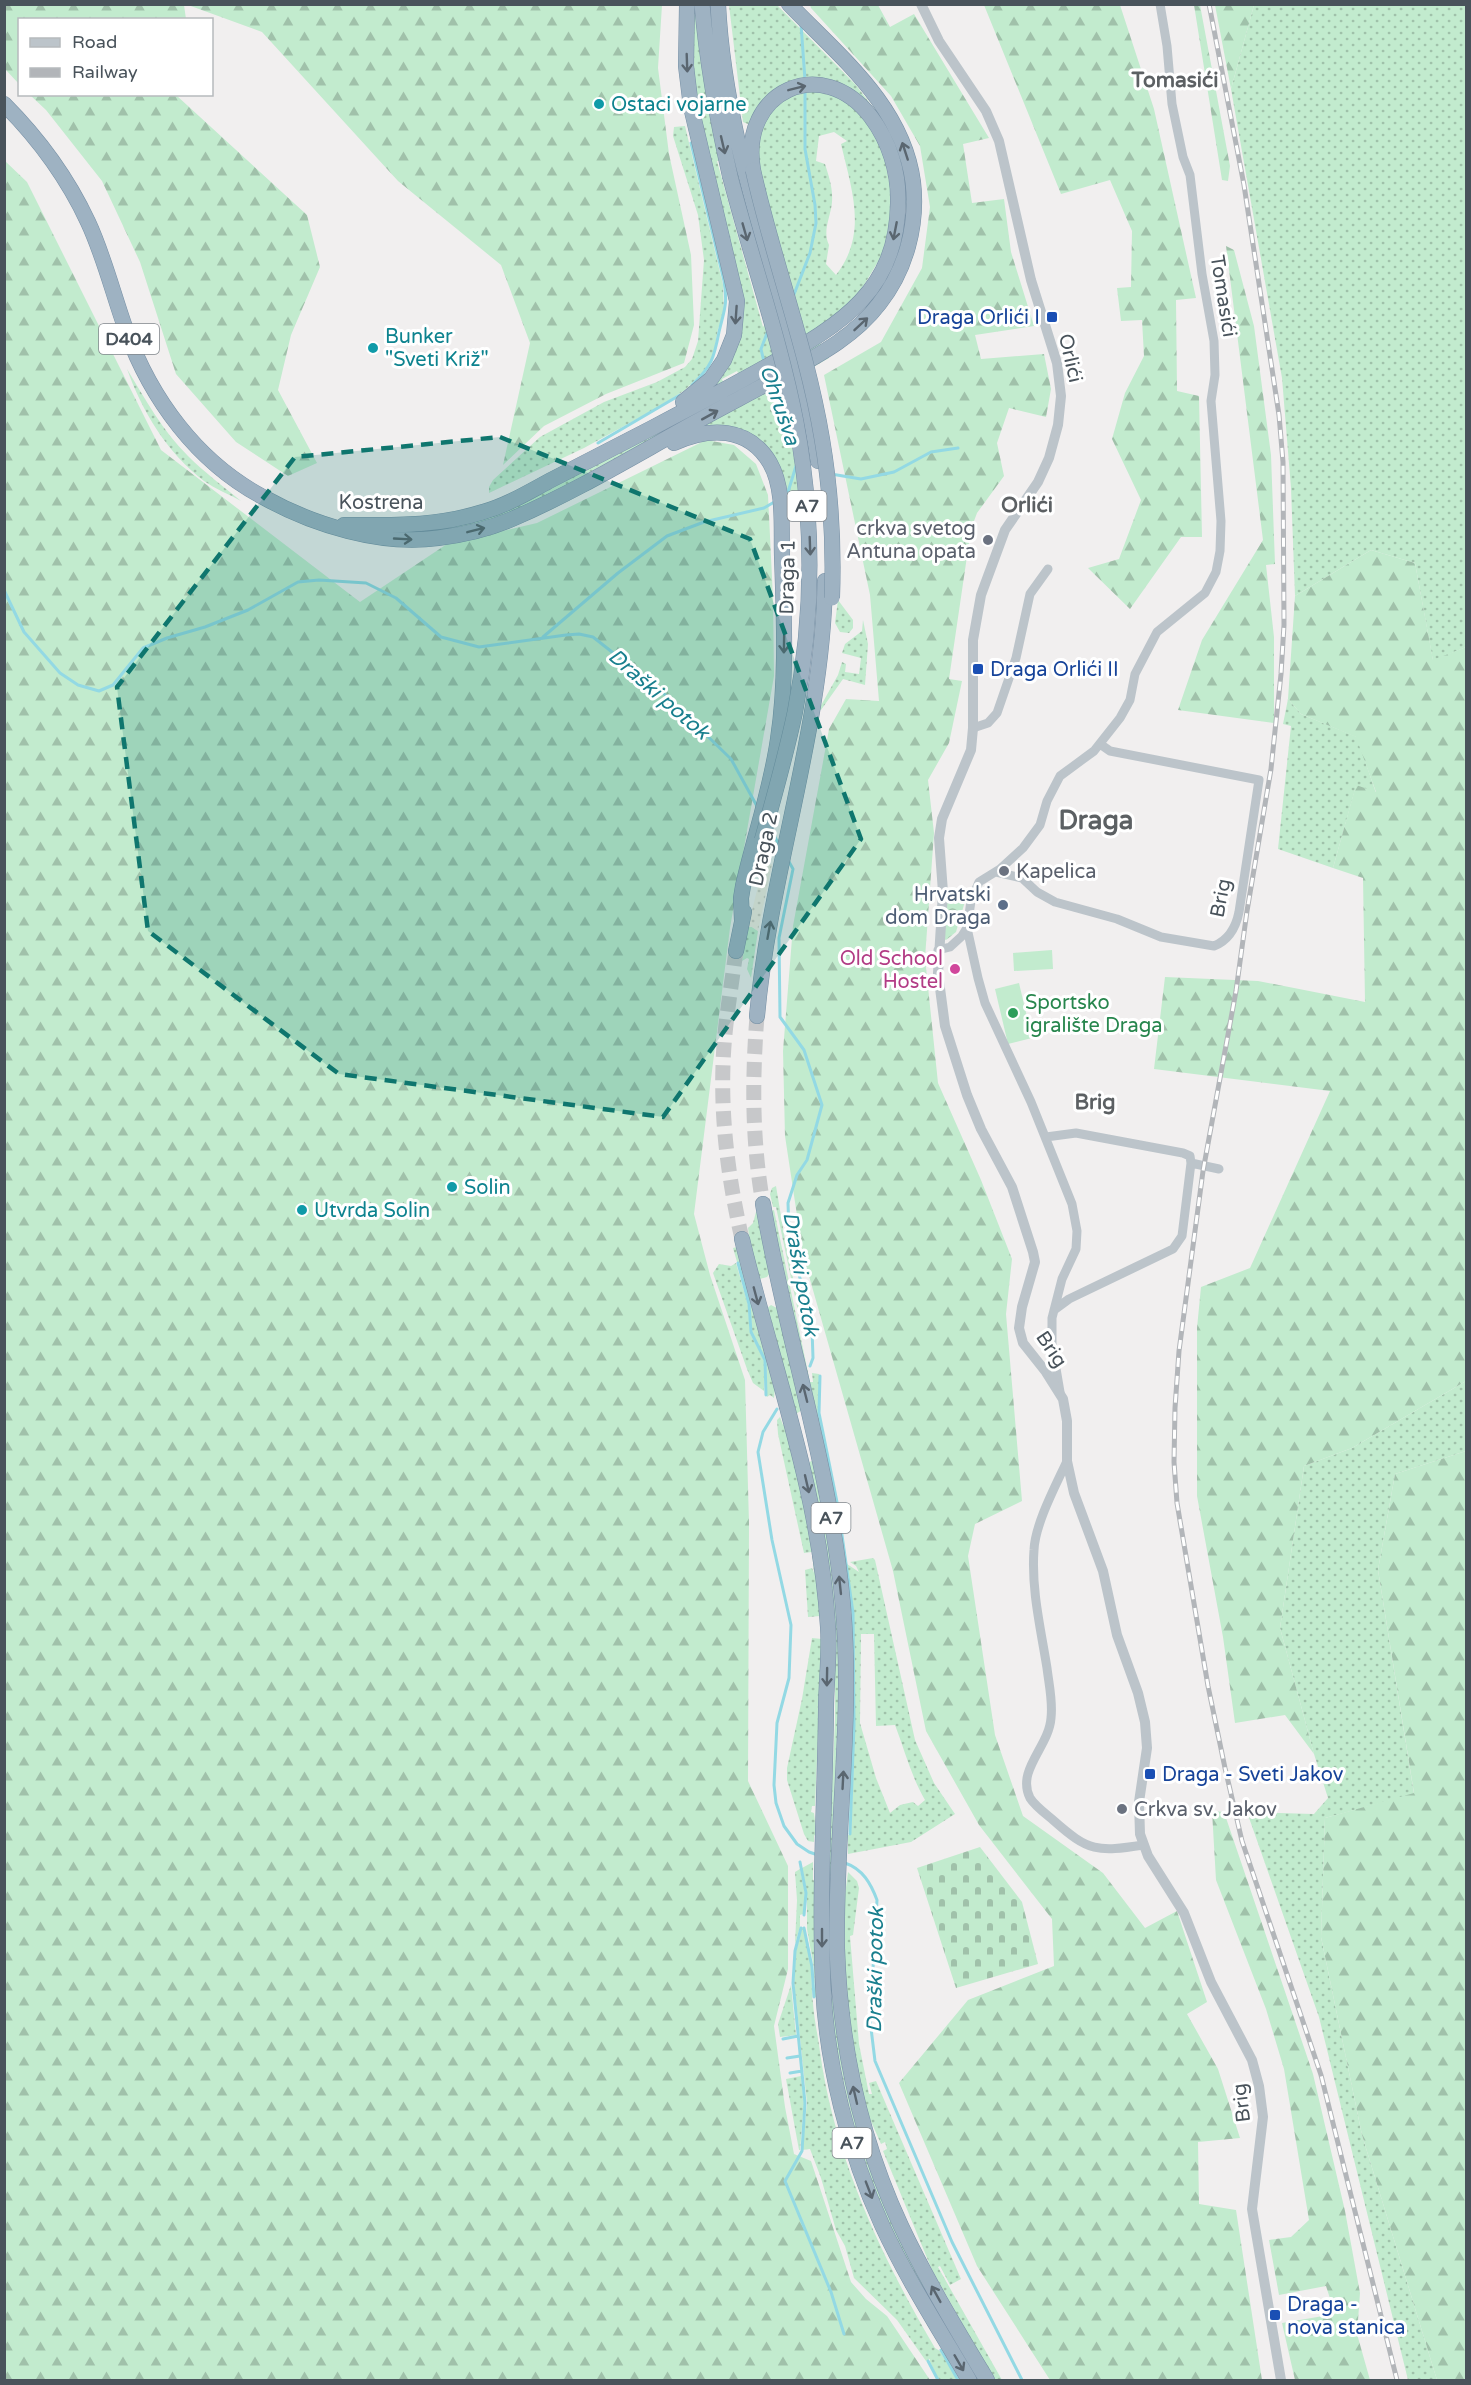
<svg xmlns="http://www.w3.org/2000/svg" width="1471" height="2385" viewBox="0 0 1471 2385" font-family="'Varela Round',sans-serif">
	<defs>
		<pattern id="grass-dots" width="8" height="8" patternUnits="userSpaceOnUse" patternTransform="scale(1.5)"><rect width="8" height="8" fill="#c2ebce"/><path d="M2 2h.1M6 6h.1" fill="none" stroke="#a0c1aa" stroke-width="1.8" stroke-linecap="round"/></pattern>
		<pattern id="forest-firs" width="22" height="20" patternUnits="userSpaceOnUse" patternTransform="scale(1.5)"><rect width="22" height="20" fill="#c2ebce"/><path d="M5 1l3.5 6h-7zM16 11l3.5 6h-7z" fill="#a0c1aa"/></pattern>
		<pattern id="sand-dots" width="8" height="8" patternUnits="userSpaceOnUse" patternTransform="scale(1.5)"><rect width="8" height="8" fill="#f1ebe1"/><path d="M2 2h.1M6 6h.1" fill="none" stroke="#d0ccc3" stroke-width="1.8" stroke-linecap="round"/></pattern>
		<pattern id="cemetery-stones" width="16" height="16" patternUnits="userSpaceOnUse" patternTransform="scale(1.5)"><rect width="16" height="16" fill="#c2ebce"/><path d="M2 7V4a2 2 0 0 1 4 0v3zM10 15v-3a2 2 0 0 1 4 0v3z" fill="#a0c1aa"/></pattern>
		<pattern id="park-crowns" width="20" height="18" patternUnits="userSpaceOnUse" patternTransform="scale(1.5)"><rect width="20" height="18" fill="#c2ebce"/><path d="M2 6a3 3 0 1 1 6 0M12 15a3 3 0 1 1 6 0" fill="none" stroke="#a0c1aa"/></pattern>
	</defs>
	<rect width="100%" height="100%" fill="#f1efef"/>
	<path fill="url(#grass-dots)" fill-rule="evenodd" d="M693,5H696L720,161H717L763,327L791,292L758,168L760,129L743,122L729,5H777L856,85L884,122L885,159L891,192L890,225L882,255L858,295L844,309L813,331L829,358L780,386L795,461L799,499L787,516L761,440L706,426L705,424L753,400L737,371L722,379L723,382L711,388L736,342L697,107L693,66ZM834,132L847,141L841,144C852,191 868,234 836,275L826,264L829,245C822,231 831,216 832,202C833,188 829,177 825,164L816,161L819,136Z
		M1254,5H1466V647L1433,661L1415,563L1371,550L1295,596L1291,488L1282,378L1231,89Z
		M685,126L723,285L724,313L718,329L713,358L702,373L685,390L657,408L584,448L489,493V487L493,480L540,437L604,402L657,382L685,367L692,359L698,341L704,260L698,215L673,136L674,127Z
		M127,369C145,399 162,430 188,456C204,472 223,486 241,501C229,494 215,489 204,481C167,453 142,411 127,369Z
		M739,388L741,391L534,502L487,521L426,533V530L521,505Z
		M838,600L853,620V628L849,633L840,632L835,623Z
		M863,620L868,644L865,685L843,679L821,710L819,709L838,675L842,662L846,664L845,672L859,674L861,658L842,653L845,644L862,631Z
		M1288,699L1301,714L1357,737L1376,793L1356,786L1333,868L1278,849L1291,726L1283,724Z
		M748,927H752L758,931L751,978L747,969L749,959L747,958L742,961Z
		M776,1186L786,1246L801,1314L799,1316L776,1207H773L770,1194L772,1188Z
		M774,1210L810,1382H813L812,1373L819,1374L820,1388L818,1413L840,1524L771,1211Z
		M756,1212H758L770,1273L767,1277L760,1279L750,1244L748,1228L753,1223Z
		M737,1247L775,1388L774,1398L770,1395L767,1397L766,1360L752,1332L750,1305L739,1262H737L733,1248Z
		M736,1263L748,1305L750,1333L764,1360V1391L753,1383L747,1369L713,1273L719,1264L731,1266Z
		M771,1305L777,1308L802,1410L796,1414L766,1309Z
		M1466,1381V1451L1395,1474L1378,1570L1414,1794L1325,1818L1321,1937L1362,2135L1437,2380H1408L1319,2017L1247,1812L1314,1814L1328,1798L1314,1754L1280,1628L1304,1466L1352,1448Z
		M780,1417L783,1425L786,1424L814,1552L820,1616L808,1617L805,1570L812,1568L814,1573L812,1552L804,1553L778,1434L777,1420Z
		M811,1461L813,1462L829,1549L838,1633L839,1692L829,1910L828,1880L835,1720V1646L825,1540L809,1463Z
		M873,1558L875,1560L915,1740L934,1783L955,1814L911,1842L848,1854V1835H851C854,1744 860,1654 847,1564L859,1572L856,1566L850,1562ZM861,1634H874L876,1726L895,1725C905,1751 911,1776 925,1800L918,1806L913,1802L900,1805L890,1813L876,1778L860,1723Z
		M812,1638L822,1639L815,1806H812L811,1812L814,1813L817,1837L814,1835V1842L808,1841L804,1834L787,1780V1768L802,1699Z
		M813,1862V1880L816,1882L817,1997H815L814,1968L807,1929V1893L802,1868Z
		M800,1869L805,1893L803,1914L800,1915V1927L795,1944L797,1900L795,1872Z
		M848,1872L857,1881L859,1888L853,1935L850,1936L859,2044L869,2094H872L869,2083L876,2081L961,2279L950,2285L940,2266L938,2267L1002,2380H994L932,2270L883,2151L887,2149L885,2142L881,2144L866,2110L861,2089L849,2022L845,1963L844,1903Z
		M802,1928C813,1938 811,1987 813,2003C814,2019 818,2036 820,2052C835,2159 881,2256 935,2348L940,2351L957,2380H939L930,2362V2359L926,2361L897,2320L854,2278L845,2246L836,2230L821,2178L810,2149L802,2150L807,2103L794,1982L796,1951Z
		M791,1985L796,2035L780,2037L778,2024Z
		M832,1996L853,2111L980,2380H975C945,2326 912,2273 886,2216C865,2167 850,2116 840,2063C836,2044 828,2015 832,1996Z
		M801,2076L804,2103L800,2150H799L786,2079Z"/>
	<path fill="url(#forest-firs)" d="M4,5H184L186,19L20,20L19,84L5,69Z
		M188,5H662L658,68L669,154L691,255L694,325L684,363L606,394L544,426L503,465L530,343L501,265L398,181L262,32Z
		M810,5H878L890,27L914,14L989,138L963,144L972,203L1004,199L1011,252L1034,326L975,335L981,359L1044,354L1051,389L1046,417L1009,408L997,443L1004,476L977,513L971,529L949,679L962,681L949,743L928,780L934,833L925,958L938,1083L981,1180L1012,1259L1006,1314L1022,1501L975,1524L968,1556L995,1735L1023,1816L1103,1873L1145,1928L1177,1911L1207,2002L1187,2014L1218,2069L1240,2138L1198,2142L1199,2204L1236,2210L1262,2380H1050L977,2266L899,2083L968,2000L1054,1966L1052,1919L979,1825L926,1731L893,1571L803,1255L785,1136L783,1051L793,926L829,729L846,699L879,701L870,595L824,375L881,342L922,268L930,207L920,146L891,96L811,8Z
		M984,5H1120L1154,109L1196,298L1176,300L1177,391L1199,396L1202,537H1181L1130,609L1088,568L1119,559L1141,500L1112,439L1125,393L1144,356L1142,320L1121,321L1117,288L1131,287L1132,231L1110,180L1061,194Z
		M1194,5H1200L1230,166L1228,181L1222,180Z
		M1215,5H1254L1231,89Z
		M30,95H176L307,215L320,267L291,335L278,390L317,463L288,476L236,442L176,374L140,262L102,181L46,110Z
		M4,160L27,182L161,450L360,602L447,544L537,523L706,440L734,445L756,464L768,495L773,598L774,676L730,928L694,1214L710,1275L745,1380L749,1523L748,1781L788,1866V1969L774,2026L785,2107L794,2154L811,2161L851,2282L866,2299L887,2316L930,2380H5Z
		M1226,246L1234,250L1254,326L1271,455L1275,564L1266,565L1274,637V723L1178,710L1202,640L1263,540Z
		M1371,550L1415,563L1433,660L1466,647V1381L1352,1448L1304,1466L1280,1628L1314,1754L1285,1715L1235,1723L1223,1637L1197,1496V1328L1201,1287L1250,1268L1330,1091L1154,1069L1165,977L1258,981L1365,1002L1363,878L1333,868L1356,785L1376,792L1356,737L1301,714L1288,699L1295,596Z
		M1466,1451V2380H1437L1362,2135L1321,1937L1325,1818L1414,1793L1378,1570L1395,1474Z
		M1212,1811L1224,1812L1313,2074L1345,2211L1360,2293L1357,2334L1370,2380H1295L1282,2323L1335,2314L1326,2286L1279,2295L1269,2240L1291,2237L1309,2220L1284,2069L1266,2009L1216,1880Z"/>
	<path fill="url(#sand-dots)" d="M772,864L758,931L752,927H748L763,866Z"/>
	<path fill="url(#cemetery-stones)" d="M980,1847L1022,1902L1038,1964L956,1988L917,1868Z"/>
	<path fill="url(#park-crowns)" d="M948,894L966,898L956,932L946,940L944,939Z"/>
	<path fill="#c2ebce" d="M1052,950L1053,969L1014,971L1013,953Z
		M1019,983L1032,1038L1008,1044L995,989Z"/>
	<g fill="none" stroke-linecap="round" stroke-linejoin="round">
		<path stroke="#93d9e4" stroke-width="3" d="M801,24L805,80
			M691,143L724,281C728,305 724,310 719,332C714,358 712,366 692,385
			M793,297L810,253L816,223L815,205L805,149V90
			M764,362L761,349L769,328
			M773,385L788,417
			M598,443L680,395
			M831,474L861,479L894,472L931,452L958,448
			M784,495L788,492L796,466
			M4,590L24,632L60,673L78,685L99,691L113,685L143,648L167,638L205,627L248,610L298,582L319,580L366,583L396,598L441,637L479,647L566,635L579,634L593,637L659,689L731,759L758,808
			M543,637L618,573L667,536L704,522L764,508L776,501
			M770,829L779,844
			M788,860L793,869L779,938L780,1017L804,1050L822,1105L807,1160L797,1175L788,1203L789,1232L812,1329L813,1358L810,1366
			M738,1263L749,1304L751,1332L765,1360L766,1395
			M820,1376L819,1413L838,1507L853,1613L854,1725L850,1834
			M777,1409L763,1432L758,1452L772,1540L791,1625L789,1678L777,1723L774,1785L776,1803L784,1826L797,1844L809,1852L818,1855
			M800,1862L806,1893L804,1915
			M845,1863C863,1869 871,1884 877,1900L870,2020L875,2061L952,2242L1022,2380
			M801,1928L795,1951L793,1983L805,2103L802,2151L785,2181L831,2292L844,2334
			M804,1928L812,1967L814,1997
			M783,2039L798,2036
			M787,2058L800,2056
			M790,2073L802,2071
			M941,2350L958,2380
			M928,2361L938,2380"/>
		<path stroke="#c7c8ca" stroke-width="15" stroke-dasharray="15 8" stroke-linecap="butt" d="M736,951C731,989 724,1027 723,1065C721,1124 729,1182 742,1239
			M757,1016C752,1080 752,1141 763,1204"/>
		<g stroke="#7790a5" stroke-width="16">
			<path id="trunk" d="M702,4C707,63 717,119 730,176
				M718,4C723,108 754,207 782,306C796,358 811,409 818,461
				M4,104C39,139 67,177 88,222C104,256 113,294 126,330C151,399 197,462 263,497C313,525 381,546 438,538C463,535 489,529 512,519C575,492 634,456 694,423C723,407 752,392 781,376C817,356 854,337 879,304C906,270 918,225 913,182C903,106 840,57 789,4
				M683,402L711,379L724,360L734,335L737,301L691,107L686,66L687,4
				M674,443C709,427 748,426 770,463C785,489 781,528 782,557C784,617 787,680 778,739C771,789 754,837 743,886L741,898L742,921
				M344,525C392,525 435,527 483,512C508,505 530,491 553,479C586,462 619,445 652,428C692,407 732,386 771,364C840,324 897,292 898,203C899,172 889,141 871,117C822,53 739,91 753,170
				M736,951L744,912
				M757,1016C770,870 823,729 825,581
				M763,1204C786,1339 831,1469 843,1606C853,1720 835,1834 837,1948C840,2044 860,2138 901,2226C926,2279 957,2330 987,2380
				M742,1239C773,1368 820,1494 828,1627C830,1654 826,1683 826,1710C825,1801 819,1893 823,1984C826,2063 849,2153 882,2225C907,2279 939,2329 969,2380"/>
		</g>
		<path stroke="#bcc4ca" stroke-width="9" d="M973,728L988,723L997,713L1016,658L1030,594L1048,569
			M996,872L1022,878L1037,892L1055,902L1117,919L1161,937L1214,946C1229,940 1236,927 1239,912L1259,780L1110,751L1100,744
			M967,928L978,978L985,1003L1031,1102L1072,1204L1077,1231L1076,1249L1062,1279L1052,1318V1345L1060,1392
			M938,950L950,947L962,936L967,928L971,901L979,882L1000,869L1023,848L1040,825L1047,801L1060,776L1094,751L1120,718L1130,700L1135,674L1157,632L1205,593L1216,572L1220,551L1221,521L1211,401L1215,375L1214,341L1202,274L1190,175L1183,157L1172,104L1167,46L1160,4
			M1046,1137L1076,1133L1183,1153L1190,1156L1191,1163L1182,1236L1173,1249L1069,1299L1054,1310
			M1191,1163L1219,1169
			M1067,1461C1056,1485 1035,1524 1034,1550C1031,1589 1041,1630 1047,1668C1049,1685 1053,1701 1051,1718C1049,1747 1016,1770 1030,1798C1035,1806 1046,1814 1053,1820C1089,1852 1097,1852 1144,1845"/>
		<path stroke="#bcc4ca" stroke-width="10" d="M921,4L939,41L986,111L999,141L1031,280L1057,363L1061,396L1058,425L1049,458L1038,482L1005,530L981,595L973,640V728L971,750L942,819L939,838L943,892L938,973L945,1026L967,1095L981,1129L1012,1187L1033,1252L1035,1262L1022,1307L1019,1328L1023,1343L1046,1372L1063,1399L1067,1421V1461L1074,1493L1103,1571L1117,1635L1138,1693L1145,1722L1147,1748L1139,1802L1140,1834L1148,1856L1184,1913L1211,1982L1252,2060L1259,2086L1263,2117L1252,2209L1281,2380"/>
		<use href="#trunk" stroke="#9eb2c2" stroke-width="15"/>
		<g stroke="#b2b5b9" stroke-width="5">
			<path id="rail" d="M1209,4L1244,185L1279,415L1283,462L1284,625L1281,674L1271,769L1247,911L1236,991L1203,1171L1179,1351L1175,1408L1174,1462L1177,1503L1208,1686L1225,1768L1242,1841L1321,2075L1397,2380"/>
		</g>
		<use href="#rail" stroke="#fff" stroke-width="3" stroke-dasharray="9" stroke-linecap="butt"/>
		<g stroke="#7790a5" stroke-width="16" stroke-linecap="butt">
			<path id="trunk-bridge" d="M753,170C773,260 807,348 822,439C831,492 834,544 832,598
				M730,176C751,258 780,339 796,422C814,518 814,616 795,712C786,755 774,797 762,840"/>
		</g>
		<use href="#trunk-bridge" stroke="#9eb2c2" stroke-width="15"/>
	</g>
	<defs><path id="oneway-shaft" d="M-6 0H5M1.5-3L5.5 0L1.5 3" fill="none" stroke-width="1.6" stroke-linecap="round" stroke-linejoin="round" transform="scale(1.5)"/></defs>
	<g stroke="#5a6670">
		<use href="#oneway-shaft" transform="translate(687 63) rotate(88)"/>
		<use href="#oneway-shaft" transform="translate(797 88) rotate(-14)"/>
		<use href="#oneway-shaft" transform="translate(723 145) rotate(77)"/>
		<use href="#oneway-shaft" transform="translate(905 151) rotate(-108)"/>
		<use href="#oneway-shaft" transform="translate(895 231) rotate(101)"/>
		<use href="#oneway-shaft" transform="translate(745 232) rotate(74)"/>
		<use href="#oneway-shaft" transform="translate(736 315) rotate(94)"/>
		<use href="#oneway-shaft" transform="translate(861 324) rotate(-43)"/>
		<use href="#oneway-shaft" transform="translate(710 415) rotate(-29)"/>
		<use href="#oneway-shaft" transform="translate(476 530) rotate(-14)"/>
		<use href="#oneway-shaft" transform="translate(403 539) rotate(3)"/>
		<use href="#oneway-shaft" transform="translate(810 546) rotate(88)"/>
		<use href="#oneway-shaft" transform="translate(784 644) rotate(91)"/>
		<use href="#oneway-shaft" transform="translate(769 930) rotate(-80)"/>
		<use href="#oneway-shaft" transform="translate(756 1296) rotate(75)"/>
		<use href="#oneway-shaft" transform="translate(805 1393) rotate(-104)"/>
		<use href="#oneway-shaft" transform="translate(807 1484) rotate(77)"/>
		<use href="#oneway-shaft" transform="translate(840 1585) rotate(-96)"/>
		<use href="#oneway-shaft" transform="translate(827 1677) rotate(91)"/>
		<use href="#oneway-shaft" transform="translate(843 1780) rotate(-87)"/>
		<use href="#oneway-shaft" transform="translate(822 1938) rotate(90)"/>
		<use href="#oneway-shaft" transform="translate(855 2095) rotate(-103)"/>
		<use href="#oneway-shaft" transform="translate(869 2190) rotate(69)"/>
		<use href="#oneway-shaft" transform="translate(936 2294) rotate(-119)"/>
		<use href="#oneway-shaft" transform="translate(959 2363) rotate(60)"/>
	</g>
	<path fill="#0f766e" fill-opacity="0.2" stroke="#0f766e" stroke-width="4.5" stroke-dasharray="12 8" stroke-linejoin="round" d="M500,437L750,539L861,839L663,1117L339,1074L148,931L117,687L295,457Z"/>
	<g fill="#0f9aa8" stroke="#fff" stroke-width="2">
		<circle cx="599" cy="104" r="6"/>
		<circle cx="373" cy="348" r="6"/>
		<circle cx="452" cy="1187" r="6"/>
		<circle cx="302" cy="1210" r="6"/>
	</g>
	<g fill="#1a4fb4" stroke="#fff" stroke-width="2">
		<rect x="1046" y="311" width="12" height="12" rx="3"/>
		<rect x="972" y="663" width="12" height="12" rx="3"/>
		<rect x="1144" y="1768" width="12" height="12" rx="3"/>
		<rect x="1269" y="2309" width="12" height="12" rx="3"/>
	</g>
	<g fill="#6b7280" stroke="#fff" stroke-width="2">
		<circle cx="988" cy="540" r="6"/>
		<circle cx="1004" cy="871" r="6"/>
		<circle cx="1122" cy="1809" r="6"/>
	</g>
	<circle fill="#5c6f8a" stroke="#fff" stroke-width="2" cx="1003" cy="905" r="6"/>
	<circle fill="#d1479c" stroke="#fff" stroke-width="2" cx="955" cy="969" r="6"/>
	<circle fill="#2e9e5b" stroke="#fff" stroke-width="2" cx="1013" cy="1013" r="6"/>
	<g text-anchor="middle" stroke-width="6" stroke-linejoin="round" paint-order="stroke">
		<g fill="#fff" stroke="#80878c" stroke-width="1.5">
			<rect x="99" y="324" width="60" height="30" rx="4.5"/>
			<rect x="787.5" y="491" width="39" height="30" rx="4.5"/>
			<rect x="811.5" y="1503" width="39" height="30" rx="4.5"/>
			<rect x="832.5" y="2128" width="39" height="30" rx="4.5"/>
		</g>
		<g font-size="18" font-weight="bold" fill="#49535b">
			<text x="129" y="345">D404</text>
			<text x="807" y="512">A7</text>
			<text x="831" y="1524">A7</text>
			<text x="852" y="2149">A7</text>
		</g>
		<g font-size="20" fill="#0d838f" stroke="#fff" text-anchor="start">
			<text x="611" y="111">Ostaci vojarne</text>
			<text x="385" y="343">Bunker<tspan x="385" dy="23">"Sveti Križ"</tspan></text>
			<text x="464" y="1194">Solin</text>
			<text x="314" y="1217">Utvrda Solin</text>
		</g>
		<g font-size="20" fill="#49535b" stroke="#fff">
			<text transform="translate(1224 296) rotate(81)" y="7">Tomasići</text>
			<text transform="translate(1071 358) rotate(77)" y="7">Orlići</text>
			<text x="381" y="509">Kostrena</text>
			<text transform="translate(787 577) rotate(-89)" y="7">Draga 1</text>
			<text transform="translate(763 849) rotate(-78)" y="7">Draga 2</text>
			<text transform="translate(1220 898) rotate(-79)" y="7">Brig</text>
			<text transform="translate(1052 1349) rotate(56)" y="7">Brig</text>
			<text transform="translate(1241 2103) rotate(-97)" y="7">Brig</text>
		</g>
		<g font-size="20" fill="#164399" stroke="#fff" text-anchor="start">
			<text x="1040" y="324" text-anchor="end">Draga Orlići I</text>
			<text x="990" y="676">Draga Orlići II</text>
			<text x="1162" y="1781">Draga - Sveti Jakov</text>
			<text x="1287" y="2311">Draga -<tspan x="1287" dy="23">nova stanica</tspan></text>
		</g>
		<g font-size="20" fill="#5b616d" stroke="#fff" text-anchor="start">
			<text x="976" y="535" text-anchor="end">crkva svetog<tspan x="976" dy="23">Antuna opata</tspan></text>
			<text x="1016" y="878">Kapelica</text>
			<text x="1134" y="1816">Crkva sv. Jakov</text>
		</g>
		<g font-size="20" fill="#4e5e75" stroke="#fff" text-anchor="end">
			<text x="991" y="901">Hrvatski<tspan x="991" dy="23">dom Draga</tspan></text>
		</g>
		<g font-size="20" fill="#b23c85" stroke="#fff" text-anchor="end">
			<text x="943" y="965">Old School<tspan x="943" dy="23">Hostel</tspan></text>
		</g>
		<g font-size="20" fill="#27864d" stroke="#fff" text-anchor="start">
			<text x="1025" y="1009">Sportsko<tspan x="1025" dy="23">igralište Draga</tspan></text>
		</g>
		<g font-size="21" font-weight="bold" fill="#5c6063" stroke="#fff">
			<text x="1175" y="87">Tomasići</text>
			<text x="1027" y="512">Orlići</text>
			<text x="1095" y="1109">Brig</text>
		</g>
		<g font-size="21" font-style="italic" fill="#197f8e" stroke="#fff">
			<text transform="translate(780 405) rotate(71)" y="7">Ohrušva</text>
			<text transform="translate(659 694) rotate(41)" y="7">Draški potok</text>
			<text transform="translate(801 1274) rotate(80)" y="7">Draški potok</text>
			<text transform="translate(875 1970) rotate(-89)" y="7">Draški potok</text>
		</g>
		<g font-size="26" font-weight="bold" fill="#5c6063" stroke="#fff">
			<text x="1096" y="829">Draga</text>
		</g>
	</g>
	<rect width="1471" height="2385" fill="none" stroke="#49535b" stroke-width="12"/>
	<rect x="18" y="18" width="195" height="78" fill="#ffffff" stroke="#b6babd" stroke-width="1.5"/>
	<rect x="30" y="38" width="30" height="9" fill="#bcc4ca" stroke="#b6babd" stroke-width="1.5"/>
	<text x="72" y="48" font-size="18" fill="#49535b">Road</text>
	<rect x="30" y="68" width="30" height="9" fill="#b2b5b9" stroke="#b6babd" stroke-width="1.5"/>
	<text x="72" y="78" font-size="18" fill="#49535b">Railway</text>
</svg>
